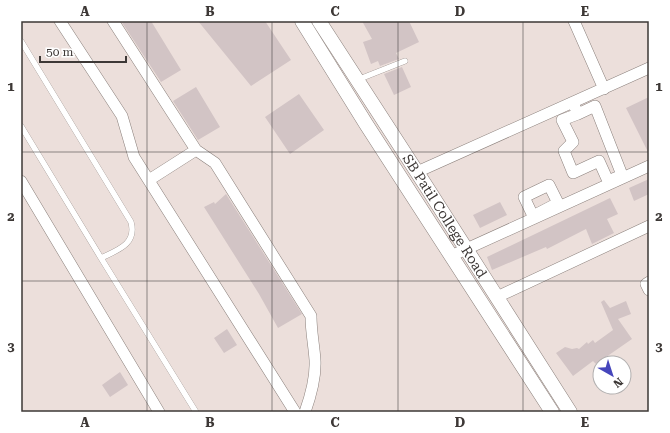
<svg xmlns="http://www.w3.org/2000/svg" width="670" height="433" viewBox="0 0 670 433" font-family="'Roboto Serif',serif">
	<rect width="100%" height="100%" fill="#ecdfdb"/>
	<path fill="#d2c4c5" d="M121,21H151L181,70L161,82Z
		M198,21H265L291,60L251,86Z
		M362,21H409L419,42L396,53L399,59L380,66L378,61L371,64L363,42L372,39Z
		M402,67L411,87L394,95L384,74Z
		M196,87L220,127L198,140L173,101Z
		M299,94L324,130L290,154L265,117Z
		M649,97V154L626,108Z
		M649,179V194L634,201L629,188Z
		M226,194L302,314L278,328L259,294L204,207L214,202L215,204Z
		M610,198L618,214L607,219L614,233L592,244L586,229L547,249L546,247L492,270L487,257Z
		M500,202L507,215L480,228L473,215Z
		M604,300L610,308L626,301L631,314L618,319L632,339L596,364L593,361L573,376L556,353L565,347L572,349L577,348L579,349L587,342L588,344L593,340L595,343L613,330L601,302Z
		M227,329L237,345L224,353L214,338Z
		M120,372L128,385L110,397L102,385Z"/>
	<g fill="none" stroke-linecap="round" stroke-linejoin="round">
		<g stroke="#8b807c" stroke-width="6">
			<path id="service" d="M21,41L131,222C137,244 118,250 101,258L196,412
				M357,80L405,61
				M21,126L101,258"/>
		</g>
		<g stroke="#8b807c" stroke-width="12">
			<path id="minor" d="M60,21L122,116L134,157L295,412
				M113,21L196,150L215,163L311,316C311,332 314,345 315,360C316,378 311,395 305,412
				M574,21L604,89
				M573,103L578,114L562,120L573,142L564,151L573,173L599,161L608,181L622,175L595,106L578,114
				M417,172L649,68
				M149,180L196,150
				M21,181L159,412
				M549,185L558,203L533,216L524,197Z
				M451,256L649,166
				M649,282L646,284L649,290
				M497,297L649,226"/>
		</g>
		<g stroke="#8b807c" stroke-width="15">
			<g id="tertiary">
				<path d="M302,21L366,124L552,412"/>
				<path id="s1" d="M319,21L426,186L570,412"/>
			</g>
		</g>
		<use href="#service" stroke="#fff" stroke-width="5.5"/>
		<use href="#minor" stroke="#fff" stroke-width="11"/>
		<use href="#tertiary" stroke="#fff" stroke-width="14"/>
	</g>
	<path fill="none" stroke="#3d3836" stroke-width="1" stroke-opacity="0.55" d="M147,21V412M272,21V412M398,21V412M523,21V412M21,152H649M21,281H649"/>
	<g text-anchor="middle" stroke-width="3" stroke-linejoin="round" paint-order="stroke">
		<g font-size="14" fill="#3d3836" stroke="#fff">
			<text dy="5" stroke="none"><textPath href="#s1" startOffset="232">SB Patil College Road</textPath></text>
		</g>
	</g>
	<rect width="670" height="433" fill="none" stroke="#ffffff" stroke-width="44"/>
	<g transform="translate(612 375) rotate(141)"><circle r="19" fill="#ffffff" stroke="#b1afaf"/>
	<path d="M0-3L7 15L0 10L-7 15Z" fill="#4646bc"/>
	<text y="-6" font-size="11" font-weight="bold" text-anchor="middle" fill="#3d3836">N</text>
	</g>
	<path d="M40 56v6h86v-6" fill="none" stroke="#3d3836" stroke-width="2"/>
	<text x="46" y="56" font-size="12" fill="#3d3836" stroke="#ffffff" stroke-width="3" paint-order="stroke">50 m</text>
	<rect x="22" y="22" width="626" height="389" fill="none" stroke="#3d3836" stroke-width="1.5"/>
	<g font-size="13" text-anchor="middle" font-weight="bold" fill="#3d3836">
		<text x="85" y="16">A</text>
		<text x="210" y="16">B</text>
		<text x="335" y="16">C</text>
		<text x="460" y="16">D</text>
		<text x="585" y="16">E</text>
		<text x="11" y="91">1</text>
		<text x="659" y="91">1</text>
		<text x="11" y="221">2</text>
		<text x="659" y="221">2</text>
		<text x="11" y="351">3</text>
		<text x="659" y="351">3</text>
		<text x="85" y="427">A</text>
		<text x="210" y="427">B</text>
		<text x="335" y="427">C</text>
		<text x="460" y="427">D</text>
		<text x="585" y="427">E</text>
	</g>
</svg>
